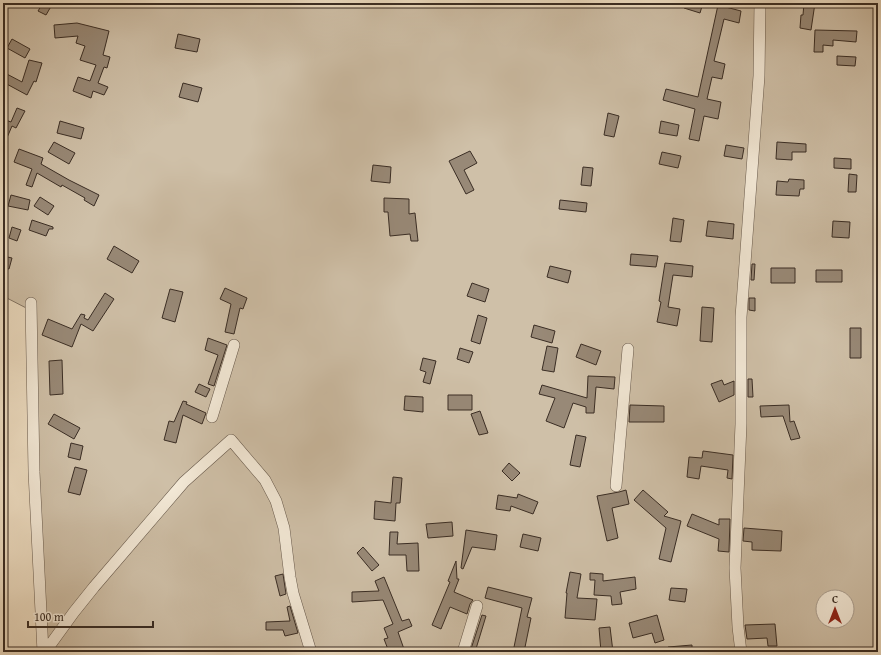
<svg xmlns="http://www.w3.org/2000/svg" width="881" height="655" viewBox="0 0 881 655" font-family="'Gentium Book Plus',serif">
	<rect width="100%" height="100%" fill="#eedec3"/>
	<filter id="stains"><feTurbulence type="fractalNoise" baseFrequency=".005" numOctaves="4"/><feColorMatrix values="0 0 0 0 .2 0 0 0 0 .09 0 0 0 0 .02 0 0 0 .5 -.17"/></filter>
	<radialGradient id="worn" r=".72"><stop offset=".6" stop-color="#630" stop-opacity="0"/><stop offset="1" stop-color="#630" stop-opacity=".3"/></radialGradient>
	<path fill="#cfc0a8" stroke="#847666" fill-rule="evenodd" d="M7,3H878V652H41L32,311L3,296V10ZM823,597H847V621H823Z"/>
	<path fill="#988977" stroke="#3a2d24" d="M43,3H53L46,15L38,11Z
		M686,3H703L700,13L684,8Z
		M804,3H815L811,30L800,28L801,15H803Z
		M718,5L741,11L739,23L724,19L714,61L725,64L722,79L712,77L707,99L721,102L718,119L704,116L699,141L689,139L695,109L663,100L666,89L698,97Z
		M77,23L109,31L103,55L110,57L107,68L104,67L98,83L108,87L104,95L93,91L91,98L73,91L78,77L90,81L96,65L80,60L85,46L76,43L78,36L55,38L54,25Z
		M815,30L857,31L856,42L833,40V46L823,45V52H814Z
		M178,34L200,39L197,52L175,48Z
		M12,39L30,49L25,58L7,48Z
		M837,56L856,57L855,66L837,65Z
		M29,60L42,63L36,82L34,81L27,95L3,82V72L22,82Z
		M183,83L202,88L198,102L179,97Z
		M17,108L25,111L16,128L12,126L3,147V119L11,122Z
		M608,113L619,116L614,137L604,135Z
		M60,121L84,128L81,139L57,133Z
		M661,121L679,125L677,136L659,133Z
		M54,142L75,153L69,164L48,152Z
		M777,142L806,144V152H792V160L776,159Z
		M726,145L744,148L742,159L724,156Z
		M19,149L43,158L41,164L69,180L99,195L94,206L84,200L85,198L62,185L61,187L37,173L32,187L26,185L32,169L14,162Z
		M470,151L477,163L464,170L474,190L466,194L449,161Z
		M662,152L681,156L678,168L659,164Z
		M834,158L851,159V169L834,168Z
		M373,165L391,167L390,183L371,181Z
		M583,167L593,168L591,186L581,185Z
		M849,174L857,175L856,192H848Z
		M789,179L804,180V189H800L799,196L776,195L777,181L788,182Z
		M11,195L30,200L28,210L8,206Z
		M40,197L54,206L48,215L34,206Z
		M384,198L409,199V214L415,213L418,241H411L410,234L390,236L388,212H384Z
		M560,200L587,203L586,212L559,209Z
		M673,218L684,220L681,242L670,241Z
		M32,220L53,227V229H49L46,236L29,230Z
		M708,221L734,224L733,239L706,236Z
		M833,221L850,222L849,238L832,237Z
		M12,227L21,230L17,241L9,238Z
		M114,246L139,261L132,273L107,259Z
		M631,254L658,256L656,267L630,265Z
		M3,256L12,258L9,269L3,268Z
		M665,263L693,266L692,277L673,275L668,307L680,309L677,326L657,322L661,302L659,301Z
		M752,264H755L754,280H751Z
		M550,266L571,271L568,283L547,277Z
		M771,268H795V283H771Z
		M816,270H842V282H816Z
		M472,283L489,289L485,302L467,296Z
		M225,288L247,298L243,309L240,308L234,334L225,332L231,304L220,299Z
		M170,289L183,292L175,322L162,318Z
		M105,293L114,299L93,331L81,324L72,347L42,335L48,319L72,329L81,314L85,315L84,318L88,320Z
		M749,298H755V311L749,310Z
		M702,307L714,308L712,342L700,341Z
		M478,315L487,318L480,344L471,341Z
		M534,325L555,331L552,343L531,337Z
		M850,328H861V358H850Z
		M208,338L227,345L214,386L208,384L218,355L205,350Z
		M581,344L601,351L596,365L576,357Z
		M547,346L558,348L554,372L542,370Z
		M460,348L473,352L469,363L457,359Z
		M423,358L436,361L430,384L423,382L426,372L420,370Z
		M62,360L63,394L50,395L49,361Z
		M588,376L615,377L614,389L596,387L594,413H586V407L573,403L564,428L546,421L555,398L539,394L542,385L587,398Z
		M748,379H752L753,397H748Z
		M722,380L724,385L734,381V395L719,402L711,384Z
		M199,384L210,389L206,397L195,392Z
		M448,395H472V410H448Z
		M405,396L423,397V412L404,410Z
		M183,401L187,402L186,404L206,413L202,424L183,415L176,443L164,440L169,421L174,422Z
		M630,405L664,406V422H629Z
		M789,405L790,422L794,421L800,438L791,440L783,416L761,417L760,406Z
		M480,411L488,433L479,435L471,414Z
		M54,414L80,428L74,439L48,424Z
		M576,435L586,437L580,467L570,465Z
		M71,443L83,446L80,460L68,457Z
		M703,451L733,455L732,479L727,478L728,470L701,466L699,479L687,477L689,457L702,458Z
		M509,463L520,473L512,481L502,471Z
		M75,467L87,470L80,495L68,492Z
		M393,477L402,478L400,503H396L395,521L374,519L375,501L391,503Z
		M626,490L629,504L612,508L618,538L607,541L597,496L619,492Z
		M643,490L668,512L664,516L681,521L671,562L659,559L666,528L634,500Z
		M518,494L538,502L533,514L511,506L510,511L496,509L498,495L517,498Z
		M692,514L719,525V519H730L729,552L718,551L719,539L687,526Z
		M452,522L453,536L428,538L426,524Z
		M744,528L782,531L781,551L752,550V542L743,541Z
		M466,530L497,535L495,550L472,547L463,569L461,568Z
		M390,532H398L397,544L418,543L419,571H407L406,555H389Z
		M523,534L541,538L538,551L520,547Z
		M363,547L379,565L372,571L357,553Z
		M456,561L457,579H459L454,592L473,600L470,604L467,614L450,607L441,629L432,625L450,582L448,581Z
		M570,572L581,574L577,598L597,599L595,620L565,618L567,593H566Z
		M590,573L603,574V581L635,577L636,589L620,592L622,604L612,605L611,596L594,595L595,580H590Z
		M283,574L286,594L280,596L275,576Z
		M384,577L402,621L409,619L412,626L398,632L405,652H389L384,639L388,638L384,628L393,624L383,600L352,602V592L379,591L375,581Z
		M488,587L532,598L527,617L531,618L524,652H513L522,608L485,598Z
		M671,588L687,589L685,602L669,600Z
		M290,606L298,633L285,636L283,630H266V622L290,621L287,607Z
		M482,615L486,616L475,652H470Z
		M657,615L664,640L655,643L652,633L633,638L629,623Z
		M775,624L777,646H768L767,638L747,639L745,625Z
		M610,627L613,652H601L599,628Z
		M692,645V652H668V647Z"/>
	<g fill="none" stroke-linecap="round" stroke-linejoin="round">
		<g stroke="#67594c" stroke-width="12">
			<path id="minor" d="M31,303L34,472L43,652
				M212,417L234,345
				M616,486L628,349
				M45,652L74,612L94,587L184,482L231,440L265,480L276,501L284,528L290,577L293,593L311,652
				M463,652L477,606
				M741,652L738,627L735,568L741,424V317L759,76L760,3"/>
		</g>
		<use href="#minor" stroke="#f4ead8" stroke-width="11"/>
	</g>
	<rect width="881" height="655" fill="none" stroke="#eedec3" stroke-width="16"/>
	<rect x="4" y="4" width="873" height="647" fill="none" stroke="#3a2d24" stroke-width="2"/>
	<rect x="8" y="8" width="865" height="639" fill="none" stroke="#3a2d24"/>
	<g transform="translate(835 609)"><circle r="19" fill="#f4ead8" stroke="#aa9e90"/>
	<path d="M0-3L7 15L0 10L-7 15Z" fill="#8f2418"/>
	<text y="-6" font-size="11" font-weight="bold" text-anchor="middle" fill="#3a2d24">С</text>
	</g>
	<path d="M28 621v6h125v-6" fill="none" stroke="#3a2d24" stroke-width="2"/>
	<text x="34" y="621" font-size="12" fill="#3a2d24" stroke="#f4ead8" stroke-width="3" paint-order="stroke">100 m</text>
	<rect width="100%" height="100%" filter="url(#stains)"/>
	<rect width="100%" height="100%" fill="url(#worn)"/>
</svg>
